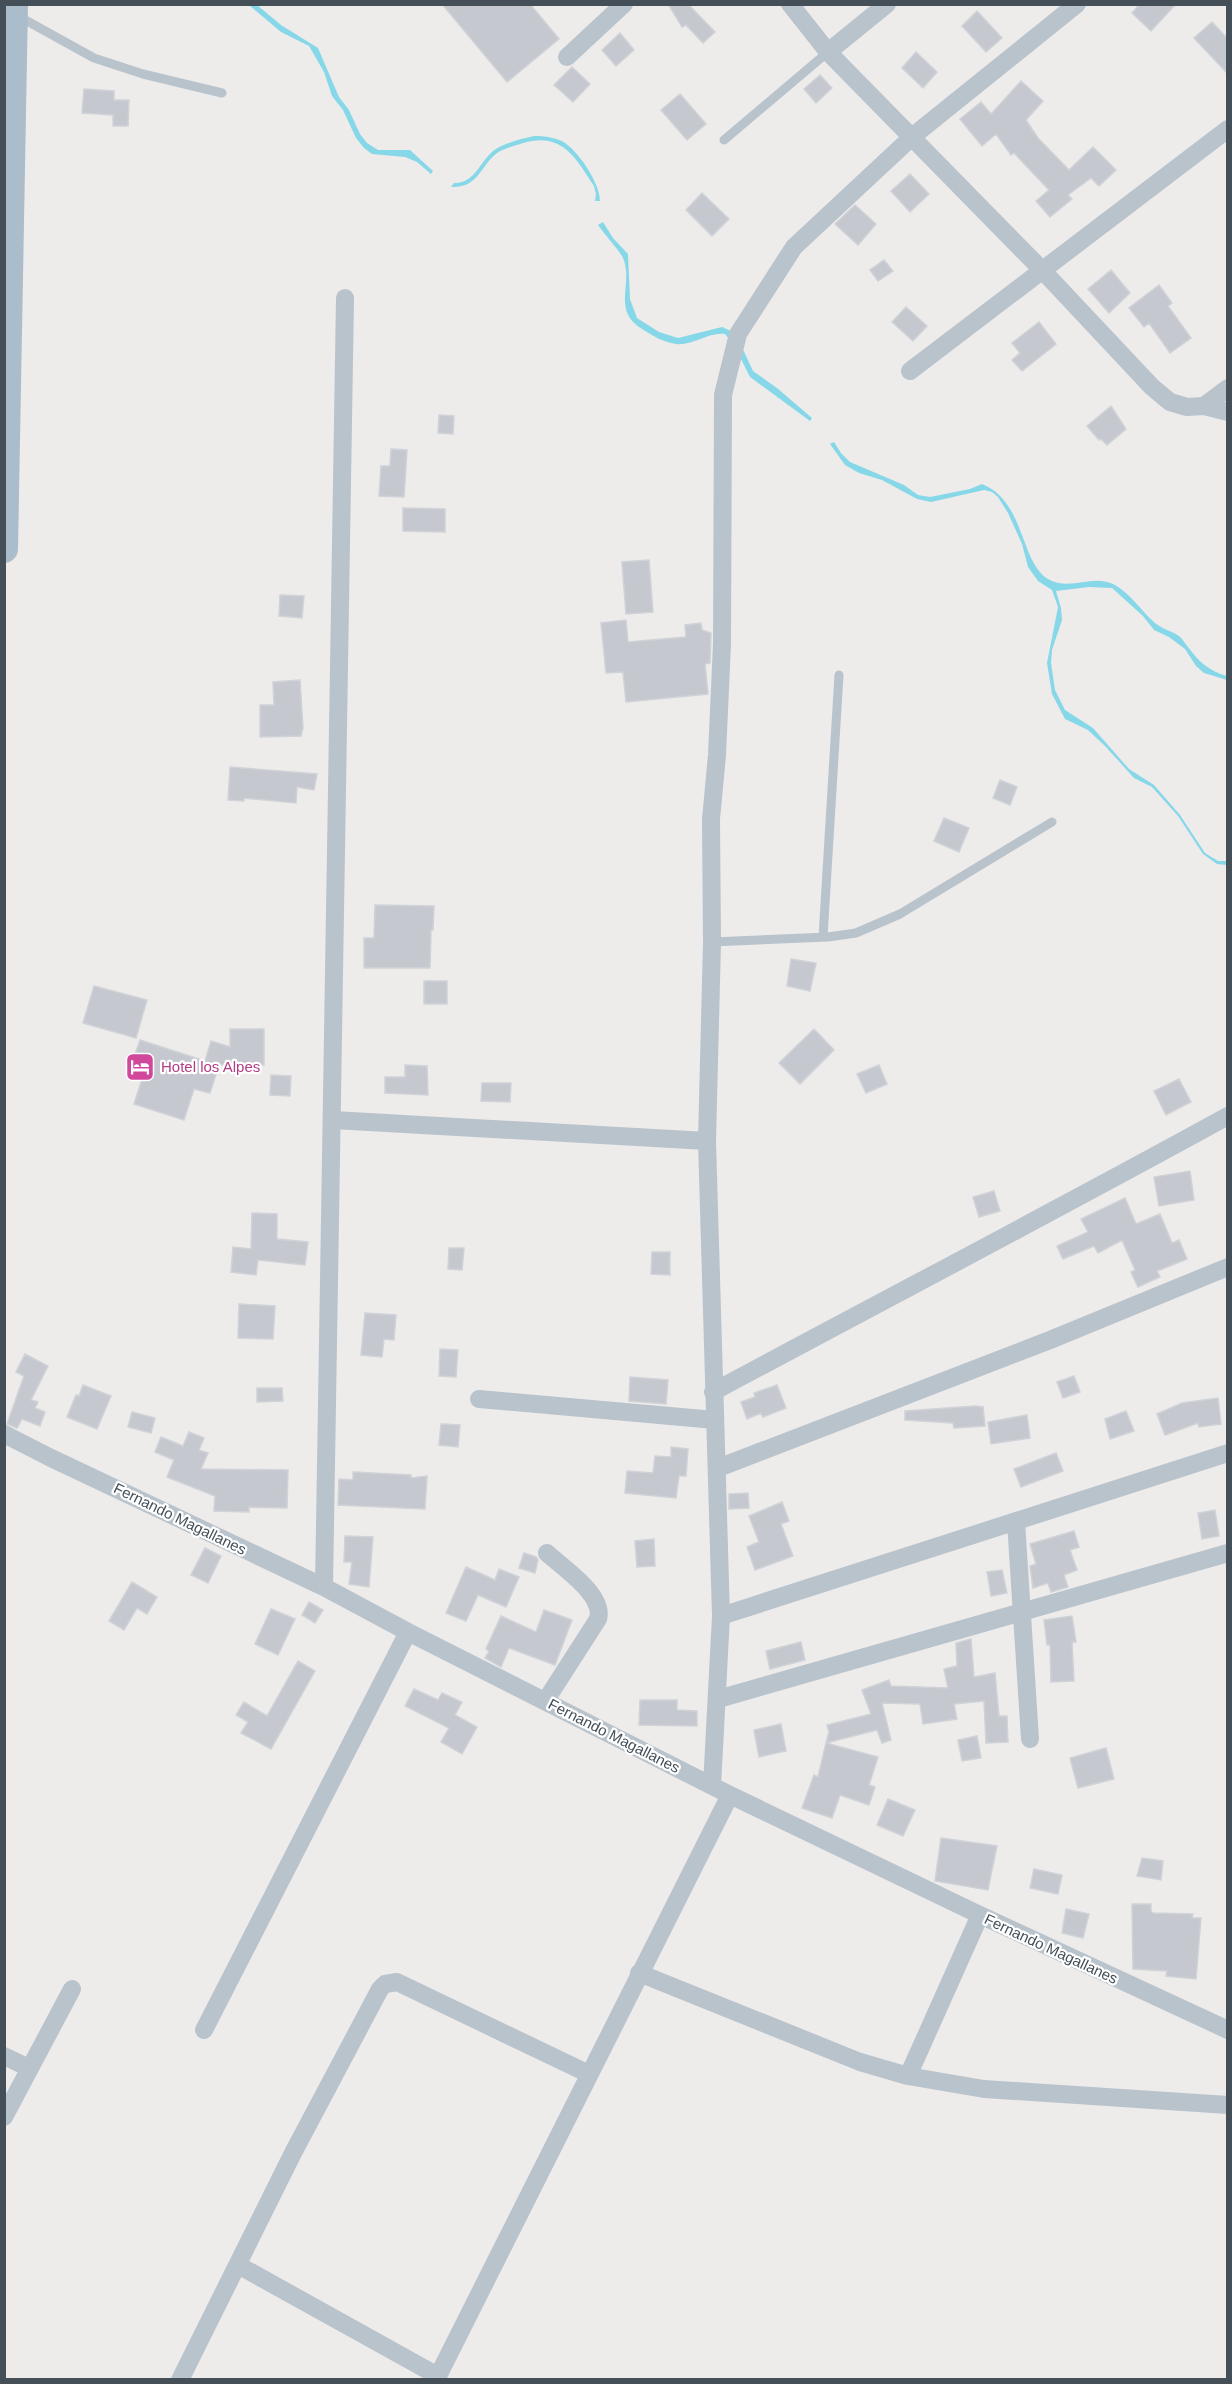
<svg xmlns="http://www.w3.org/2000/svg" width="1232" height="2384" viewBox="0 0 1232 2384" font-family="Helvetica,sans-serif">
	<rect width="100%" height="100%" fill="#eeebeb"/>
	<path fill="#86d8e9" d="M249,5H257L281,25L318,48L339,97L349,110L360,134L367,143L378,150H410L433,171L431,174L417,162L405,157L372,154L364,148L356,138L343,110L332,96L324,72L309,46L281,32Z
		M534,136C544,136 552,137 562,141C578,150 600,183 600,201H595L596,194L594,186C575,157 562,132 523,143C515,146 504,148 497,153C480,166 479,188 451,187L454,183C474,184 480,162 493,151C504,143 521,139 534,136Z
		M603,222L613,238L628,254L630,299L637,318L659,332L678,338L722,327L733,332L739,341L753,371L777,388L812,418L810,421L750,377L734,345L725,334C708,332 693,346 676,344C663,342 653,336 642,329C611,310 634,284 623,258C620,251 604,234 598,225Z
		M834,442L841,453L850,462L904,485L918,495L930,497L970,489L982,484C1025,501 1020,562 1048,579C1070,592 1093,573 1115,585C1132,595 1141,611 1155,623C1162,629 1172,631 1179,636C1183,639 1185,644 1188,647C1199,662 1209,671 1227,676V680L1204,673L1196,666L1185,649L1169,637L1154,630L1143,616L1112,588L1089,587L1056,591L1061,608L1062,620L1052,650L1051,663L1055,690L1065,710L1093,728L1129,769L1154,785L1180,815L1205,853L1218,861H1227V865L1217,864L1203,854L1178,816L1152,787L1134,778L1105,746L1088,730L1065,719L1052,694L1047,663L1058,607L1052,590L1038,581L1028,567L1022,544L1008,513L998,497L992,492L984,490L931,502L917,499L882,480L859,473L845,465L830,444Z"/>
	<path fill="#c5c8ce" stroke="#cfd2d7" stroke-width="1.5" d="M442,4H530L559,39L507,82Z
		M668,4H688L715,32L703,43L686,25L682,27Z
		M1140,4H1176L1151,31L1132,13Z
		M977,11L1002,38L986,52L962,26Z
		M1212,22L1227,38V73L1194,38Z
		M620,33L634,50L616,66L602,50Z
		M916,52L937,72L923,88L902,68Z
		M572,67L590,84L573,102L554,85Z
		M820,75L832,88L816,103L804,89Z
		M1021,81L1043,101L1026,120L1038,138L1069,170L1093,147L1116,170L1099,186L1091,178L1068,195L1072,199L1050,217L1036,201L1049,190L1014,153L1011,155L996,134L982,146L960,119L981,102L991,114Z
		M84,89L114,91V100H129L128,126H113V115L82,113Z
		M680,94L706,124L687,140L661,110Z
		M910,174L929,194L910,212L891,191Z
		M702,193L729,219L712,236L686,210Z
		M855,205L876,224L858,245L835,224Z
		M884,260L893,271L878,281L870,270Z
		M1111,270L1130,293L1109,313L1088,289Z
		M1159,285L1172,303L1168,306L1191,338L1170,353L1149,323L1144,327L1129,308Z
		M906,307L927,326L913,341L892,322Z
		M1039,322L1056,344L1022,371L1012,360L1020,353L1012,343Z
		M1111,406L1126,429L1107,445L1101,439L1099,440L1087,426Z
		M439,415L454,416L453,434L438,433Z
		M391,449L407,450L404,497L379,496L381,466H390Z
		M403,508L445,509V532L403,531Z
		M649,560L653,612L626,614L622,562Z
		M280,595L304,596L302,618L279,616Z
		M626,620L628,642L686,637L685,625L701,623L702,630L711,633L710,663L705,664L708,694L626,702L623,672L606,673L601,623Z
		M300,680L303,728L301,736L260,737V705H274L273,682Z
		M230,767L317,774L314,790L297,787L296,803L244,798V801L228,800Z
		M1000,780L1017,787L1010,805L993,798Z
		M944,818L969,828L959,852L934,841Z
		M375,905L434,906L433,930H431L430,968H364V938H374Z
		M791,959L816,963L810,991L787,986Z
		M424,981H447V1004H424Z
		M94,986L147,1000L136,1038L83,1023Z
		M230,1029H264V1065H219L210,1093L194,1089L184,1120L134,1104L144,1073L130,1069L140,1040L205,1061L211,1041L230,1047Z
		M814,1029L834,1050L800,1084L779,1063Z
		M405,1065L427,1066L428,1095L385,1093V1077H405Z
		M879,1065L887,1084L866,1093L857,1074Z
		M271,1075L291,1076L290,1096L270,1095Z
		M1179,1079L1191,1102L1166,1115L1154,1091Z
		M482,1083H511L510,1102L481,1101Z
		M1190,1171L1194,1200L1159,1206L1154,1177Z
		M994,1191L1000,1211L979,1217L973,1197Z
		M1125,1198L1136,1224L1160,1214L1172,1243L1179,1240L1187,1259L1157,1271L1160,1277L1138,1287L1131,1272L1135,1270L1122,1240L1098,1253L1094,1246L1063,1259L1057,1246L1088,1232L1081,1219Z
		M252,1213L277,1214V1239L308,1242L305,1265L258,1260L256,1275L231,1272L233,1247L251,1249Z
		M449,1248H464L462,1270L448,1269Z
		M652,1252H670V1275L651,1274Z
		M239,1304L275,1306L273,1339L238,1338Z
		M365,1313L396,1315L394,1340L384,1339L382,1357L361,1355Z
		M440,1349L458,1350L456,1377L439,1376Z
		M25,1354L48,1366L31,1400L38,1402L35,1408L45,1412L40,1426L22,1419L17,1428L7,1424L24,1376L16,1372Z
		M1074,1376L1080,1392L1063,1398L1057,1382Z
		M630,1377L668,1380L666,1404L629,1401Z
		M83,1385L111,1396L97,1429L67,1417L76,1395L79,1396Z
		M777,1385L786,1408L763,1417L761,1413L747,1419L741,1402L755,1397L754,1393Z
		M257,1388H282L283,1401L257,1402Z
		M1218,1398L1221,1424L1199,1427L1198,1423L1165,1435L1157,1414L1182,1403Z
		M975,1406L983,1407L985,1426L954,1428L953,1423L905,1420V1411Z
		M1126,1411L1134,1431L1110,1439L1105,1419Z
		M132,1412L155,1418L151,1433L128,1427Z
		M1027,1415L1030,1438L991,1444L988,1422Z
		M441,1424L460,1425L458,1447L439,1445Z
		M189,1432L204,1438L199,1450L208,1453L201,1469L288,1470L287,1508L249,1507V1512L214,1511L215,1496L167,1477L174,1460L155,1452L161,1437L183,1446Z
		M671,1447L688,1449L686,1476H679L676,1498L625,1493L627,1471L653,1473L655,1456L671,1457Z
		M1056,1453L1063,1471L1021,1487L1014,1469Z
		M353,1472L411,1475V1478L427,1476L425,1509L338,1505L339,1479L353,1480Z
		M748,1493L749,1508L729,1509V1494Z
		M782,1502L789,1521L781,1524L793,1556L755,1570L747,1547L759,1542L749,1516Z
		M1215,1510L1219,1536L1202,1539L1198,1513Z
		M1074,1531L1079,1547L1070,1550L1077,1570L1064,1575L1068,1587L1051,1592L1048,1583L1033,1588L1030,1566L1036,1564L1030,1544Z
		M345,1536L373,1537L369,1587L349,1584L352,1562H344Z
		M654,1539L655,1566L637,1567L635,1541Z
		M205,1548L221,1556L208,1583L191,1575Z
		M524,1553L536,1557L538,1560L535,1573L519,1568Z
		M466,1567L495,1580L499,1569L519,1577L506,1607L478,1595L466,1621L446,1613Z
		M1002,1570L1007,1593L991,1596L987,1572Z
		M132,1582L157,1597L147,1614L137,1608L124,1630L109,1621Z
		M309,1602L323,1610L315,1623L302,1615Z
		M271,1609L295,1619L278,1655L255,1644Z
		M544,1610L572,1620L555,1665L509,1648L501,1667L485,1658L489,1651L486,1649L501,1616L536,1632Z
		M1072,1616L1076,1642H1072L1074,1681L1051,1682L1050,1645H1047L1044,1620Z
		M971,1639L974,1677L995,1673L999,1716H1007L1008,1742L986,1743L984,1701L954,1704L957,1719L923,1724L920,1704L882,1703L891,1740L882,1743L877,1730L826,1743L829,1732L827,1725L871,1714L862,1690L889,1680L891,1686L948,1688L944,1669L957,1666L956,1643Z
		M801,1642L805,1660L770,1669L766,1651Z
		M298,1661L315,1671L271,1749L241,1733L248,1722L236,1715L244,1702L267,1716Z
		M414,1689L438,1700L442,1693L462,1702L455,1715L477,1727L462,1754L441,1742L449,1728L405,1706Z
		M640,1700H677V1710L697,1711V1726L639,1725Z
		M781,1724L786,1751L759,1757L754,1730Z
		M977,1736L981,1758L962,1761L958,1740Z
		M826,1743L878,1757L869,1785L875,1787L869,1805L840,1795L832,1818L802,1808L814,1775L818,1777Z
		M1106,1748L1114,1779L1078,1788L1070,1758Z
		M888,1799L915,1810L903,1836L877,1825Z
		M941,1838L997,1846L988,1890L935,1881Z
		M1142,1858L1163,1861L1161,1880L1137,1876Z
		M1034,1869L1062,1875L1058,1894L1030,1888Z
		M1132,1904H1151V1911L1153,1913L1193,1914L1192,1918H1201L1196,1979L1166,1976L1167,1971L1133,1969Z
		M1066,1909L1089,1914L1083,1938L1062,1933Z"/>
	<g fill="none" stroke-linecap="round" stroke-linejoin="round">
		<path stroke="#b9c3cb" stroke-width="9" d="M18,16L94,58L143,74L222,93
			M724,140L828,52
			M823,937L839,675
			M712,942L828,937L856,933L900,914L1052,822"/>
		<path stroke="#b9c3cb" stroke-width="18" d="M790,4L828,52L1043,271L1152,387L1170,402L1187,407L1204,406L1228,412
			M828,52L887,4
			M567,57L624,4
			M910,371L1228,129
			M1204,406L1228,388
			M333,1120L707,1141
			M713,1392C884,1300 1057,1210 1228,1116
			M479,1399L715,1420
			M4,1434L51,1458L324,1587L408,1632L730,1795L980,1915L1228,2030
			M718,1468L1050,1340L1228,1267
			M1016,1522L1030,1739
			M324,1587L345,298
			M721,1616L1228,1453
			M718,1699L1228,1553
			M546,1700L598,1619C605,1595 563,1568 547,1553
			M712,1786L721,1616L707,1141L712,942L711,819L717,755L722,644L723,395L738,334L794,247L913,136L1077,4
			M639,1973L860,2062L908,2076L984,2089L1228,2105
			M204,2030L408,1632
			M4,2056L29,2068
			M908,2076L980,1915
			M4,2117L72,1989
			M238,2265L438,2376
			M180,2380L293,2153L380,1989L385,1984L397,1982L589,2074
			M436,2380L730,1795"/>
		<path stroke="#abbccb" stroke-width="28" d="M4,549L14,4"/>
	</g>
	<defs>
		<g id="hotel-square" transform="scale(1.5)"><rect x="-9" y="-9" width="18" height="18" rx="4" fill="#d1479c" stroke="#fff"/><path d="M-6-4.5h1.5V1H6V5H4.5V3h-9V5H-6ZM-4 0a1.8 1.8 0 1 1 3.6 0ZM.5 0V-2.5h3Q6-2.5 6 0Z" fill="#fff"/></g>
	</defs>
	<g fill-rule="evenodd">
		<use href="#hotel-square" x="140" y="1067"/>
	</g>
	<g text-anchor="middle" stroke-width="4.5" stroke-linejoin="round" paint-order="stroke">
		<g font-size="15" fill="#b23c85" stroke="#fff" text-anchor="start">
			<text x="161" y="1072">Hotel los Alpes</text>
		</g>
		<g font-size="15" fill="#444f58" stroke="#fff">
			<text transform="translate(180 1519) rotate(26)" y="5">Fernando Magallanes</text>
			<text transform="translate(614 1736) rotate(27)" y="5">Fernando Magallanes</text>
			<text transform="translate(1051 1949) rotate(25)" y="5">Fernando Magallanes</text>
		</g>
	</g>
	<rect width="1232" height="2384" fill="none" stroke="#444f58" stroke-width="12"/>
</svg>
